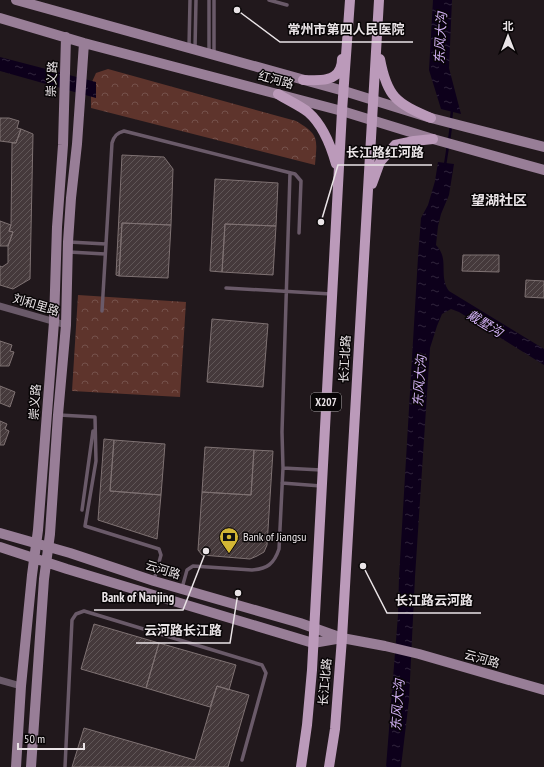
<svg xmlns="http://www.w3.org/2000/svg" width="544" height="767" viewBox="0 0 544 767" font-family="'PT Sans Narrow','Noto Sans SC',sans-serif">
	<defs>
		<pattern id="forest-crowns" width="20" height="18" patternUnits="userSpaceOnUse"><rect width="20" height="18" fill="#5e342c"/><path d="M2 6a3 3 0 1 1 6 0M12 15a3 3 0 1 1 6 0" fill="none" stroke="#75514b"/></pattern>
		<pattern id="water-ripples" width="26" height="14" patternUnits="userSpaceOnUse"><rect width="26" height="14" fill="#0d001b"/><path d="M2 4q2-2 4 0t4 0M15 11q2-2 4 0t4 0" fill="none" stroke="#30253c"/></pattern>
		<pattern id="building-hatch" width="6" height="6" patternUnits="userSpaceOnUse"><rect width="6" height="6" fill="#45393b"/><path d="M-1 1l2-2M0 6l6-6M5 7l2-2" fill="none" stroke="#605657"/></pattern>
	</defs>
	<rect width="100%" height="100%" fill="#21181c"/>
	<path fill="url(#forest-crowns)" d="M108,69L296,121C320,135 317,139 315,165L91,108V84L96,73Z
		M78,295L186,302L180,397L72,391Z"/>
	<path fill="url(#water-ripples)" d="M433,0H452L449,68L461,114L441,109L429,70Z
		M0,57L96,82V98L0,71Z
		M438,162L454,164L449,195L441,214L438,226L436,245C450,259 438,276 449,291L544,349V365L459,312L451,309L442,314L437,326L430,348L415,577L409,700L401,767H386L398,615L399,577L418,257L421,218L428,205L435,181Z"/>
	<g fill="none" stroke-linecap="round" stroke-linejoin="round">
		<path stroke="#0d001b" stroke-width="2.5" d="M451,121L452,110
			M449,141L451,126
			M445,165L448,146"/>
	</g>
	<path fill="url(#building-hatch)" stroke="#7f7273" d="M0,118H9L19,121L17,128L21,129L16,143L0,141Z
		M21,129L33,134L30,279L13,289L0,285V266L2,267L8,263V246L13,232L9,231L11,225L12,143H16Z
		M122,155L164,157L173,169L171,225L122,223L119,276L116,275Z
		M215,179L278,183L276,226L225,224L222,272L210,271Z
		M0,221L11,225L9,231L13,232L8,246H0Z
		M122,223L171,225L168,278L119,276Z
		M225,224L276,226L273,275L222,272Z
		M463,255H499V272L462,271Z
		M526,280L544,281V298L525,297Z
		M212,319L268,324L263,387L207,382Z
		M0,341L12,345L10,351L14,352L9,366H0Z
		M0,386L15,392L10,407L0,403Z
		M0,421L7,424L5,429L9,431L4,445H0Z
		M104,439L114,440L110,491L161,495L157,539L98,520Z
		M114,440L165,444L161,495L110,491Z
		M205,447L254,450L251,495L202,492Z
		M254,450L273,451L267,545L264,552L257,556L250,559L202,555L198,550L202,492L251,495Z
		M94,624L159,643L146,688L81,669Z
		M159,643L236,665L229,690L217,686L210,707L146,688Z
		M217,686L249,695L228,767H72L84,728L195,760Z"/>
	<g fill="none" stroke-linecap="round" stroke-linejoin="round">
		<path stroke="#6a5a69" stroke-width="3.5" d="M209,0V52
			M269,0L287,5
			M189,47L190,0
			M195,49L196,0
			M214,54V0
			M69,242L106,244
			M69,252L105,254
			M226,288L331,294
			M102,311L112,143C114,136 117,133 124,131L295,174L301,181L299,233
			M59,415L95,417V419
			M95,417L96,461L85,526L159,549L161,555L154,580
			M283,468L321,470
			M282,483L321,486
			M82,510L93,431
			M182,588L187,570L193,566L252,570C267,569 274,564 279,549L283,468L282,432L290,173
			M65,767L72,620L76,614L84,611L262,665L266,673L242,760"/>
		<path stroke="#6a5a69" stroke-width="7" d="M0,306L66,325
			M0,680L21,686"/>
		<path stroke="#987e97" stroke-width="10" d="M16,0L344,91L431,118L544,147
			M0,18L84,43L342,111L433,139L544,170
			M0,533L70,553L154,581L300,623L342,638L385,646L419,654L544,690
			M0,547L67,569L313,643L342,638
			M16,767L21,686L32,575L38,530L54,322L57,227L63,145L66,37
			M31,767L44,579L50,534L58,415L66,325L68,242L71,198L77,144L84,43"/>
		<path stroke="#bb9aba" stroke-width="10" d="M380,59C387,97 396,103 431,118
			M303,80C315,80 334,83 340,69C341,67 342,62 342,59
			M278,94C287,100 299,105 308,112C323,125 331,146 336,164
			M372,184L380,162L395,145L414,141L433,139
			M301,767L307,725L312,670L342,111L350,0
			M329,767L335,729L342,638L379,0"/>
	</g>
	<defs>
		<g id="bank-pin" transform="scale(1)"><path d="M0 17L-7.5 6A9.5 9.5 0 1 1 7.5 6Z" fill="#d3b635" stroke="#080506"/><path d="M-6-4H6V4H-6ZM0-2.3a2.3 2.3 0 1 0 0 4.6a2.3 2.3 0 1 0 0-4.6Z" fill="#111"/></g>
	</defs>
	<g fill-rule="evenodd">
		<use href="#bank-pin" x="229" y="537"/>
	</g>
	<g text-anchor="middle" stroke-width="3" stroke-linejoin="round" paint-order="stroke">
		<rect fill="#080506" stroke="#a6a1a4" stroke-width="1" x="311" y="393" width="30" height="18" rx="3"/>
		<g font-size="11" font-weight="bold" fill="#eae4e7">
			<text x="326" y="406">X207</text>
		</g>
		<g font-size="12" fill="#eae4e7" stroke="#080506">
			<text transform="translate(52 79) rotate(-87)" y="4">崇义路</text>
			<text transform="translate(276 80) rotate(15)" y="4">红河路</text>
			<text transform="translate(36 305) rotate(17)" y="4">刘和里路</text>
			<text transform="translate(345 359) rotate(-87)" y="4">长江北路</text>
			<text transform="translate(35 402) rotate(-86)" y="4">崇义路</text>
			<text transform="translate(163 570) rotate(17)" y="4">云河路</text>
			<text transform="translate(482 659) rotate(16)" y="4">云河路</text>
			<text transform="translate(325 682) rotate(-85)" y="4">长江北路</text>
		</g>
		<g font-size="12" fill="#eae4e7" stroke="#080506" text-anchor="start">
			<text x="243" y="541">Bank of Jiangsu</text>
		</g>
		<g font-size="13" font-style="italic" fill="#d0aff3" stroke="#080506">
			<text transform="translate(440 38) rotate(-87)" y="5">东风大沟</text>
			<text transform="translate(485 323) rotate(31)" y="5">戴墅沟</text>
			<text transform="translate(419 381) rotate(-86)" y="5">东风大沟</text>
			<text transform="translate(397 705) rotate(-86)" y="5">东风大沟</text>
		</g>
		<g font-size="14" font-weight="bold" fill="#eae4e7" stroke="#080506">
			<text x="499" y="205">望湖社区</text>
		</g>
	</g>
	<path fill="none" stroke="#eae4e7" stroke-width="1.5" d="M237 10L280 42H413M321 222L338 165H432M206 551L183 610H94M363 566L387 613H481M238 593L230 643H136"/>
	<g fill="#eae4e7" stroke="#080506" stroke-width="1.5">
		<circle cx="237" cy="10" r="4"/>
		<circle cx="321" cy="222" r="4"/>
		<circle cx="206" cy="551" r="4"/>
		<circle cx="363" cy="566" r="4"/>
		<circle cx="238" cy="593" r="4"/>
	</g>
	<g font-size="13" text-anchor="middle" font-weight="bold" fill="#eae4e7" stroke="#080506" stroke-width="3" stroke-linejoin="round" paint-order="stroke">
		<text x="346" y="34">常州市第四人民医院</text>
		<text x="385" y="157">长江路红河路</text>
		<text x="138" y="602">Bank of Nanjing</text>
		<text x="434" y="605">长江路云河路</text>
		<text x="183" y="635">云河路长江路</text>
	</g>
	<g transform="translate(508 36)" stroke="#080506" stroke-width="3" paint-order="stroke">
	<path d="M0-3L7 15L0 10L-7 15Z" fill="#eae4e7"/>
	<text y="-6" font-size="11" font-weight="bold" text-anchor="middle" fill="#eae4e7">北</text>
	</g>
	<path d="M18 743v6h66v-6" fill="none" stroke="#eae4e7" stroke-width="2"/>
	<text x="24" y="743" font-size="12" fill="#eae4e7" stroke="#080506" stroke-width="3" paint-order="stroke">50 m</text>
</svg>
